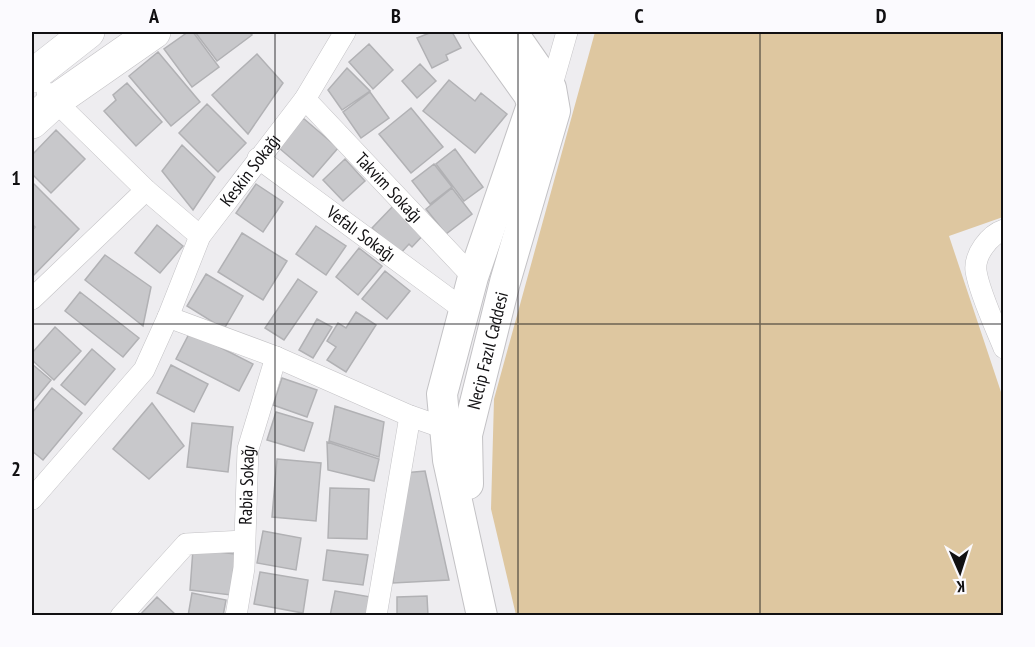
<svg xmlns="http://www.w3.org/2000/svg" width="1035" height="647" viewBox="0 0 1035 647" font-family="'PT Sans Narrow',sans-serif">
	<rect width="100%" height="100%" fill="#eeedf0"/>
	<path fill="#dec7a0" d="M595,32H1003V217L949,236L1003,398V615H516L491,509L494,399Z"/>
	<path fill="#c8c8cb" stroke="#b1b1b4" stroke-width="1.5" d="M188,32H193L219,67L192,87L164,49Z
		M195,32H249L252,35L217,61Z
		M432,32H452L461,48L446,55L448,60L432,68L417,38Z
		M369,44L393,70L373,89L349,62Z
		M158,52L200,102L171,126L129,76Z
		M257,54L283,83L248,134L212,95Z
		M420,64L436,81L417,98L402,81Z
		M347,68L370,91L342,110L328,90Z
		M449,80L475,101L481,93L507,114L475,153L423,111Z
		M127,83L162,122L136,146L104,111L116,100L113,95Z
		M370,92L389,118L361,138L343,112Z
		M207,104L246,143L218,172L179,133Z
		M411,108L443,147L411,173L379,134Z
		M303,118L338,148L313,177L279,148Z
		M56,130L85,159L51,193L32,174V155Z
		M182,145L215,177L193,210L162,171Z
		M455,149L483,187L464,201L436,164Z
		M345,159L365,181L343,201L323,180Z
		M434,164L452,187L430,204L412,181Z
		M32,182L79,229L32,277V231L35,227L32,224Z
		M256,184L283,202L263,232L236,213Z
		M452,188L472,214L446,234L426,209Z
		M397,202L427,231L412,247L409,244L399,255L372,228Z
		M157,225L183,246L160,273L135,253Z
		M316,226L346,246L326,275L296,254Z
		M242,233L287,261L263,300L218,272Z
		M359,248L382,266L358,295L336,277Z
		M105,255L151,287L143,326L85,280Z
		M385,271L410,291L387,319L362,299Z
		M206,274L243,296L224,329L187,306Z
		M298,279L317,292L284,340L265,328Z
		M80,292L139,338L123,357L65,311Z
		M356,312L376,325L346,372L327,360L336,347L327,341L338,323L346,328Z
		M317,319L332,327L313,358L299,350Z
		M55,327L81,351L54,380L32,360V353Z
		M190,332L253,364L239,391L176,359Z
		M92,349L115,369L85,405L61,385Z
		M32,364L51,380L32,403Z
		M171,365L208,384L194,412L157,393Z
		M282,378L317,390L307,417L273,405Z
		M52,388L82,413L43,460L32,451V413Z
		M152,403L184,446L149,479L113,449Z
		M335,406L384,422L379,457L329,441Z
		M276,412L313,423L304,451L267,440Z
		M192,423L233,427L228,472L187,467Z
		M327,442L379,459L374,481L328,470Z
		M277,459L321,463L316,521L272,517Z
		M425,471L449,580L393,583L403,473Z
		M330,488L369,489L367,539L328,538Z
		M263,531L301,538L296,570L257,563Z
		M193,549L235,554L231,595L190,590Z
		M327,550L368,555L363,585L323,580Z
		M260,572L308,580L303,613L254,604Z
		M335,591L371,597L368,616H330Z
		M192,593L226,600L223,616H188Z
		M427,596L428,616H397V597Z
		M157,597L177,616H139Z"/>
	<g fill="none" stroke-linecap="round" stroke-linejoin="round">
		<g stroke="#c3c2c5" stroke-width="22">
			<g id="street">
				<path d="M542,91L551,88L567,32"/>
				<path d="M47,93L146,190L200,236"/>
				<path id="s1" d="M305,99L473,277"/>
				<path id="s2" d="M258,158L463,309"/>
				<path d="M1004,230C989,235 974,255 976,271C979,292 996,328 1004,348"/>
				<path d="M32,299L146,190"/>
				<path id="s3" d="M168,317L200,236L305,99L345,32"/>
				<path d="M32,499L144,370L168,317L276,357L410,416L456,432"/>
				<path d="M121,616L186,544L244,541"/>
				<path id="s4" d="M236,616L244,568L248,449L276,357"/>
				<path d="M376,616L410,416"/>
			</g>
		</g>
		<g stroke="#c3c2c5" stroke-width="32">
			<g id="secondary">
				<path id="s5" d="M468,484L467,435L505,282L555,111L551,88L512,32"/>
				<path d="M482,616L448,460L442,394L473,277L532,105L529,95L484,32"/>
			</g>
		</g>
		<g stroke="#c3c2c5" stroke-width="34">
			<path id="primary" d="M32,76L88,32
				M32,122L55,101L154,32"/>
		</g>
		<use href="#street" stroke="#fff" stroke-width="21"/>
		<use href="#secondary" stroke="#fff" stroke-width="30"/>
		<use href="#primary" stroke="#fff" stroke-width="33"/>
	</g>
	<path fill="none" stroke="#111012" stroke-width="1.5" stroke-opacity="0.55" d="M275,32V616M518,32V616M760,32V616M32,324H1004"/>
	<g text-anchor="middle" stroke-width="6" stroke-linejoin="round" paint-order="stroke">
		<g font-size="18" fill="#111012" stroke="#fbfafe">
			<text dy="6" stroke="none"><textPath href="#s3" startOffset="170">Keskin Sokağı</textPath></text>
			<text dy="6" stroke="none"><textPath href="#s1" startOffset="122">Takvim Sokağı</textPath></text>
			<text dy="6" stroke="none"><textPath href="#s2" startOffset="128">Vefalı Sokağı</textPath></text>
			<text dy="6" stroke="none"><textPath href="#s5" startOffset="136">Necip Fazıl Caddesi</textPath></text>
			<text dy="6" stroke="none"><textPath href="#s4" startOffset="132">Rabia Sokağı</textPath></text>
		</g>
	</g>
	<rect width="1035" height="647" fill="none" stroke="#fbfafe" stroke-width="66"/>
	<g transform="translate(960 572) rotate(177)" stroke="#fbfafe" stroke-width="4.5" paint-order="stroke">
	<path d="M0-4.5L10 22L0 15L-10 22Z" fill="#111012"/>
	<text y="-9" font-size="16" font-weight="bold" text-anchor="middle" fill="#111012">K</text>
	</g>
	<rect x="33" y="33" width="969" height="581" fill="none" stroke="#111012" stroke-width="2"/>
	<g font-size="20" text-anchor="middle" font-weight="bold" fill="#111012">
		<text x="154" y="23">A</text>
		<text x="396" y="23">B</text>
		<text x="639" y="23">C</text>
		<text x="881" y="23">D</text>
		<text x="16" y="185">1</text>
		<text x="16" y="476">2</text>
	</g>
</svg>
